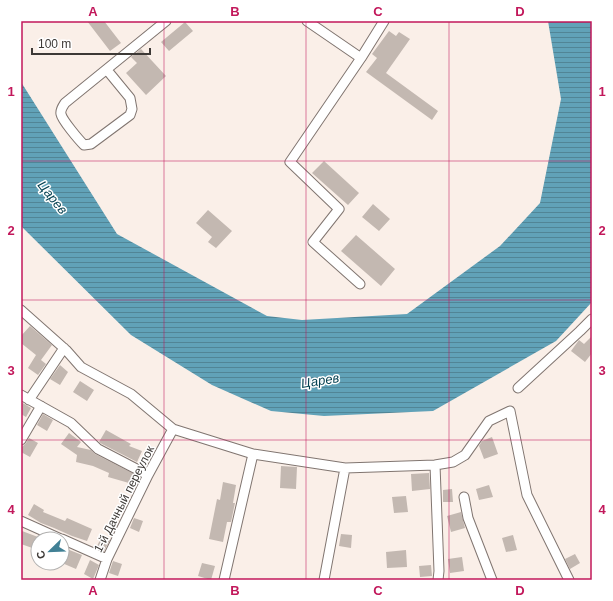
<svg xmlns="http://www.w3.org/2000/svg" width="613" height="601" viewBox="0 0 613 601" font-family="Arial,sans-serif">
	<defs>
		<pattern id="water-rules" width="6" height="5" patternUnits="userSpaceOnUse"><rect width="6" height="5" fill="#61a2b8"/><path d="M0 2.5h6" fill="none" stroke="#518596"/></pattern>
	</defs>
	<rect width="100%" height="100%" fill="#faefe8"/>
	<path fill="url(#water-rules)" d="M548,21H592V302L556,341L433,411L324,416L271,411L212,385L131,335L21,226V82L117,234L267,316L302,320L407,314L500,246L540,203L561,99Z"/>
	<path fill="#c3b8b1" d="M87,21H104L121,43L110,51Z
		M185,22L193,31L169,51L161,42Z
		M389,31L396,36L399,32L410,39L386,73L438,111L432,120L366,72L377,58L372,54Z
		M141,49L166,76L146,95L126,73L137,63L131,57Z
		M324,161L359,193L348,205L312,173Z
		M373,204L390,219L379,231L362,217Z
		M208,210L232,231L216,248L208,242L212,237L196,223Z
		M356,235L395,269L381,286L341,251Z
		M30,326L52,345L41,360L46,364L38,375L28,368L36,355L21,343V336Z
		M592,336V353L585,362L571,351L579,340L584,344Z
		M60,365L68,372L60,385L50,379Z
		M80,381L94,390L87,401L73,392Z
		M21,402L31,408L26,417L21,414Z
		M43,414L53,420L47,431L37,425Z
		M106,430L131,444L129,446L142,451L137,462L102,444L99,442Z
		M69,433L81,442L77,447L91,450L95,454L140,477L136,485L108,477L109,473L93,466L76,462L77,455L61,444Z
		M492,437L498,454L484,459L479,446L482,441Z
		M29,438L38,443L30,457L21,452V448L26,443Z
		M281,466L297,467L296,489L280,488Z
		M429,473L430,489L412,491L411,474Z
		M223,482L236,485L233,503H235L231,522H227L223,542L209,539L217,499L220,500Z
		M489,485L493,497L479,500L476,489Z
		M452,489L453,502H443V490Z
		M406,496L408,512L394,513L392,497Z
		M34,504L44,510L43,512L65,521L67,518L92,529L87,541L72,536L54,528L41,523L28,515Z
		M461,512L465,528L451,532L447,516Z
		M134,518L143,521L139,532L130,528Z
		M22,531L38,537V550L21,544V535Z
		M341,534L352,535L351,548L339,546Z
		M513,535L517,550L506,552L502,538Z
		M102,536L110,540L104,551L96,548Z
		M62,547L82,555L76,569L62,563Z
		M406,550L407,567L387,568L386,552Z
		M575,554L580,563L570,569L565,559Z
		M462,557L464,571L450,573L448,559Z
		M90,560L99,565L93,579L84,574Z
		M113,561L122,564L118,576L109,573Z
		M202,563L215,566L211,580L198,576Z
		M431,565L432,576L420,577L419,566Z"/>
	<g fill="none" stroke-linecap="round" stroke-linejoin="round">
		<g stroke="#807570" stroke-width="11">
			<path id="minor" d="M307,21L361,58
				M107,70L130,98L132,109L130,115L91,144L84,145C79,140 62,120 61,114C60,110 63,106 65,103L166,21
				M360,284L313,242L339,209L290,162L361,58L384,21
				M21,310L66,350L81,367L131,394L173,429L253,454L345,468L435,465L453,462L465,455L489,421L510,411L527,495L569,580
				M518,388L580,331L592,319
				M21,395L71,423L98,449L148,475
				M29,400L64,348
				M21,440L41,406
				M435,465L439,571L438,580
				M464,497L468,518L492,580
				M21,521L61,539
				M62,539L107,559
				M100,580L107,559L148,475L173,429
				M224,580L253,454
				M324,580L345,468"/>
		</g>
		<use href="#minor" stroke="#fff" stroke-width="9"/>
	</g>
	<path fill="none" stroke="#c2185b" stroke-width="1" stroke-opacity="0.55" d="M164,21V580M306,21V580M449,21V580M21,161H592M21,300H592M21,440H592"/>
	<g text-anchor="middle" stroke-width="3" stroke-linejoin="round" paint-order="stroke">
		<g font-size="12" fill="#3d3936" stroke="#fff">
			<text transform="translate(124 499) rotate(-63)" y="4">1-й Дачный переулок</text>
		</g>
		<g font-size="13" font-style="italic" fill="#064252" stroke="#fff">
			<text transform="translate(53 197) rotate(51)" y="5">Царев</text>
			<text transform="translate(320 380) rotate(-9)" y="5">Царев</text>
		</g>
	</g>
	<rect width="613" height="601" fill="none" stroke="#ffffff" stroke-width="44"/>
	<g transform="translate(50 551) rotate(247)"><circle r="19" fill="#ffffff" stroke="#b1b0af"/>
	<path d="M0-3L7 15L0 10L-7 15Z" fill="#418095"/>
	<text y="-6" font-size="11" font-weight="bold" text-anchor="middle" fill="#3d3936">С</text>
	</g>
	<path d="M32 48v6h118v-6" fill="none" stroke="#3d3936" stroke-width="2"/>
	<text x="38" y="48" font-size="12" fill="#3d3936" stroke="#ffffff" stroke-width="3" paint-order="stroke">100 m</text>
	<rect x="22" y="22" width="569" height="557" fill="none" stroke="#c2185b" stroke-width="1.5"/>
	<g font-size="13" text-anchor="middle" font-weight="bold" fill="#c2185b">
		<text x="93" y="16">A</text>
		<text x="235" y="16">B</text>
		<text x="378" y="16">C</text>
		<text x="520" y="16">D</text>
		<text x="11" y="96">1</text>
		<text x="602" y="96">1</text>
		<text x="11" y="235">2</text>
		<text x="602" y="235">2</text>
		<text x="11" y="375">3</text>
		<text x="602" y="375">3</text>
		<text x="11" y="514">4</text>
		<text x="602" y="514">4</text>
		<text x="93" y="595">A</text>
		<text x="235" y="595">B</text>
		<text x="378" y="595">C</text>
		<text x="520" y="595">D</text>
	</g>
</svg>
